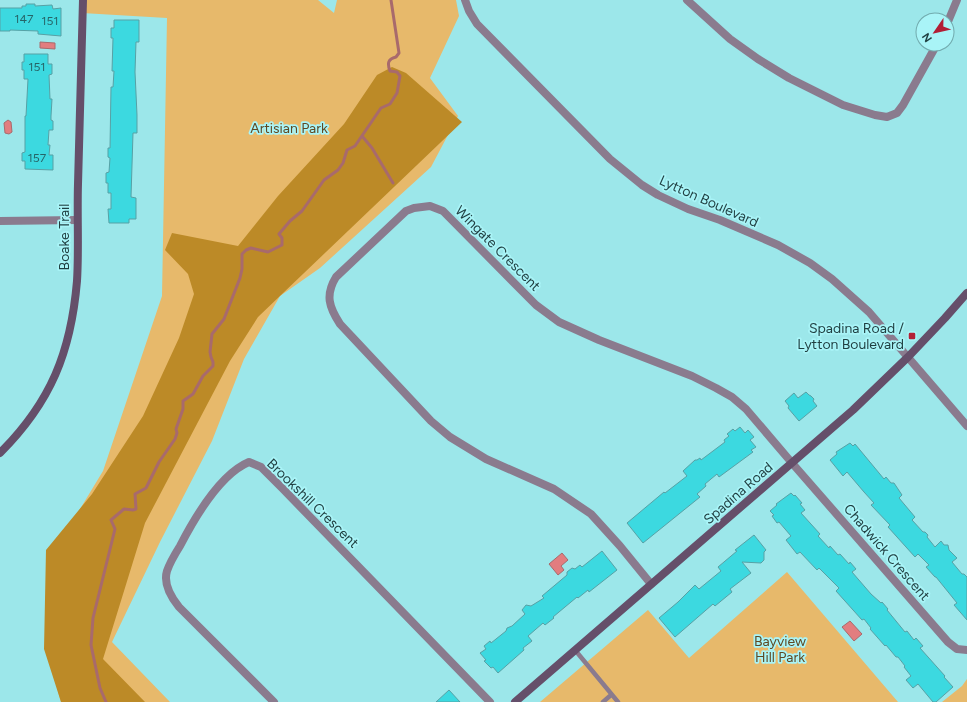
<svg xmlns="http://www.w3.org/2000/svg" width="967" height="702" viewBox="0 0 967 702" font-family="Figtree,sans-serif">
	<rect width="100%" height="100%" fill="#9ce7ea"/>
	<path fill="#e7b96b" d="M83,0H318L334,13L337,0H456L459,16L430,78L458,116L431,167L320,268L280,296L244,359L212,441L160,542L112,642L170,702H61L46,648L54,552L103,471L162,296L167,18L82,13Z
		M787,572L898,702H540L648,610L689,658Z
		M967,679V702H942L962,686Z"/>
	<path fill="#bc8a27" d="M392,67L406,73L462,122L258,317L230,361L145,523L103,659L145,702H61L44,649L46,550L92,494L143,416L179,338L194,294L188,274L165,250L172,233L238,246L278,196L344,124L377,75Z"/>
	<path fill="#e27d7f" stroke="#a86a6c" d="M40,42L55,43V49L40,48Z
		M8,120L11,122L12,132L9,134L5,133L4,123Z
		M562,553L568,560L561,566L564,570L558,575L549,564Z
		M850,621L862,634L854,641L842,627Z"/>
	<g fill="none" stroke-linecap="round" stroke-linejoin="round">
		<path stroke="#a86a6c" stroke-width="3" d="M362,136L372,148L393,183
			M106,702L100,688L91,645L93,618L115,529L111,520L124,509L133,510L136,509L135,494L146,488L159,462L175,439L177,433L176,429L183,409V401L193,394L203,376L213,366V362L211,357L210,352L212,334L224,319L240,278L242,269V254L246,250L251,248L268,252L282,245V238L279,234L290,221L302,211L324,180L338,170L343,163L347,150L355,146L381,108L390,104L397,93L400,76L397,72L390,71C387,63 388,59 396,57L399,53L391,0"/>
	</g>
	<path fill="#3cd9e0" stroke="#57a1a5" d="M26,4H35V6L52,5L53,9L61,8V36L38,34V31L10,30V31H0V8H22V6H26Z
		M114,20H139V42H136L135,72L137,115V133H133L131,197L136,198V219H129V223H109L108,209H111V193H108V183H106V173L109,172L110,158L108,157V148H110L111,87H113L114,71H112L113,38H111V28H114Z
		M24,54H48V64H52V74L49,75L50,99H52L51,116V120L53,121V130H49L48,145H50L49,155H53V170L25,169V161H22V153L25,152V116H26L28,79H24V70H22V62H24Z
		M806,392L809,395L811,396L814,399L813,401L817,406L799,421L788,408L789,406L785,401L794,393L798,398Z
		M740,427L745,433L748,430L754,437L750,440L756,447L751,450L753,452L719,477L717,474L705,484L706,486L697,494L700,497L643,543L627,523L664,492L665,493L687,476L683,471L695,460H697L700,458L701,460L725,442L724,440L729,436L727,434L733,429L735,431Z
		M850,443L853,446L855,444L884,479L886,477L891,483H894L902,495L899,498L915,517L912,520L923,532H925L928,535L927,537L935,547L941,541L944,545H948L949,550L957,558L952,562L962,574H964L967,577V620L954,605L957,603L936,577H935L926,567L929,565L918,554L915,557L888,527L890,525L871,505L874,503L864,492L847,472L843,476L830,460L837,454L836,452Z
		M791,493L794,496L795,495L802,503L800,504L805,510L801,513L820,534L818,536L829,548L830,546L838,555L840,554L849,564L850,562L856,569L852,572L871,594L881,603L882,602L888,609L887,610L905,632L907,631L914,640L916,638L923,646L920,648L945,676L944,677L953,687L936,702H933L918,684L913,688L906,680L911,676L904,667L905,666L898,657H896L886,645L885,646L870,629L871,628L864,619L862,620L836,591L839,588L819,568L817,570L800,552L797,554L786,540L791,536L779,522L777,523L772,516L774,515L770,511L777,505L776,504Z
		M754,535L766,550L764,552V560L761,563L742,562L751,573L730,589L732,592L715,606L713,604L675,637L659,618L678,602L695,585L699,589L721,571L718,567L737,551L735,550Z
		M602,551L617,570L589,592L588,590L578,598L577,597L553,617L554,618L545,625L543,623L528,636L532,641L523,648L524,650L498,673L493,667L491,668L484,661L486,660L480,653L486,649L484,646L490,641L491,643L506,631L507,628L512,626L525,614L522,610L526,605L531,606L544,598L542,596L567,575V572L572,568L575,569L580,565L582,567Z
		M449,690L460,702H436Z"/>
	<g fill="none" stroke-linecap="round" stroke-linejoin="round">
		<path stroke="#8a7b8e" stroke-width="4.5" d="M575,650L618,702
			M603,702L611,695"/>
		<path stroke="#8a7b8e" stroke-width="8" d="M465,0L469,11L477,24L610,159L642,185L658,195L688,209L720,220L778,245L810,263L832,279L869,312L967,426
			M687,0L730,39L758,59L789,78L843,105L875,115L887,117L897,113L903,105L937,44
			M947,24L957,0
			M0,221L77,220
			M651,584L620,546L591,514L554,489L486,459L450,437L431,421L340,324C329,307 325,295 336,277L406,211L414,208L430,206L443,211L536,305L559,322L599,340L692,376L716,388L732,397L746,409L792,463L948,642L957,649L967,650
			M274,702L179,607C171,597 163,584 167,571C170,562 175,554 180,546C194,519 220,474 249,462L261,467L283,489L490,702"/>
		<path stroke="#654f6a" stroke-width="8" d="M0,453C51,402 71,352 77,281C79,250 77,216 78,184C80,123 81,61 83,0
			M515,702L853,410L908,357L945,318L967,293"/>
	</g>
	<rect fill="#b21f36" stroke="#a9f4f7" stroke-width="1.5" x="908" y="332" width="8" height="8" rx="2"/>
	<g text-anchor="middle" stroke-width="3.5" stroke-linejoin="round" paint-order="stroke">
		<g font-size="12" fill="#266568">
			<text x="24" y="23">147</text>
			<text x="50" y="25">151</text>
			<text x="37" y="71">151</text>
			<text x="37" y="162">157</text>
		</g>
		<g font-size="14" fill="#5f4923" stroke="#a9f4f7">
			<text x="289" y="133">Artisian Park</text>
			<text x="780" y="646">Bayview<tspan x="780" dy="16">Hill Park</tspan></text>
		</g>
		<g font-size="14" fill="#1f3e40" stroke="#a9f4f7">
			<text transform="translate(709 201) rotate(24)" y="5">Lytton Boulevard</text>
			<text transform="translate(64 237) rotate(-90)" y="5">Boake Trail</text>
			<text transform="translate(498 248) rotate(45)" y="5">Wingate Crescent</text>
			<text transform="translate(738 493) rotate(-41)" y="5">Spadina Road</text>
			<text transform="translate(313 503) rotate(44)" y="5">Brookshill Crescent</text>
			<text transform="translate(887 552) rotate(49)" y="5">Chadwick Crescent</text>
		</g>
		<g font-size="14" fill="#1f3e40" stroke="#a9f4f7" text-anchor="end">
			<text x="904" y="333">Spadina Road /<tspan x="904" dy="16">Lytton Boulevard</tspan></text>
		</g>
	</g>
	<g transform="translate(935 32) rotate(236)"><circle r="19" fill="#a9f4f7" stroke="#72abae"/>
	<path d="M0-3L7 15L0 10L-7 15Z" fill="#b21f36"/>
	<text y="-6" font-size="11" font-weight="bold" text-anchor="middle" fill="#1f3e40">N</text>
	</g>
</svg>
